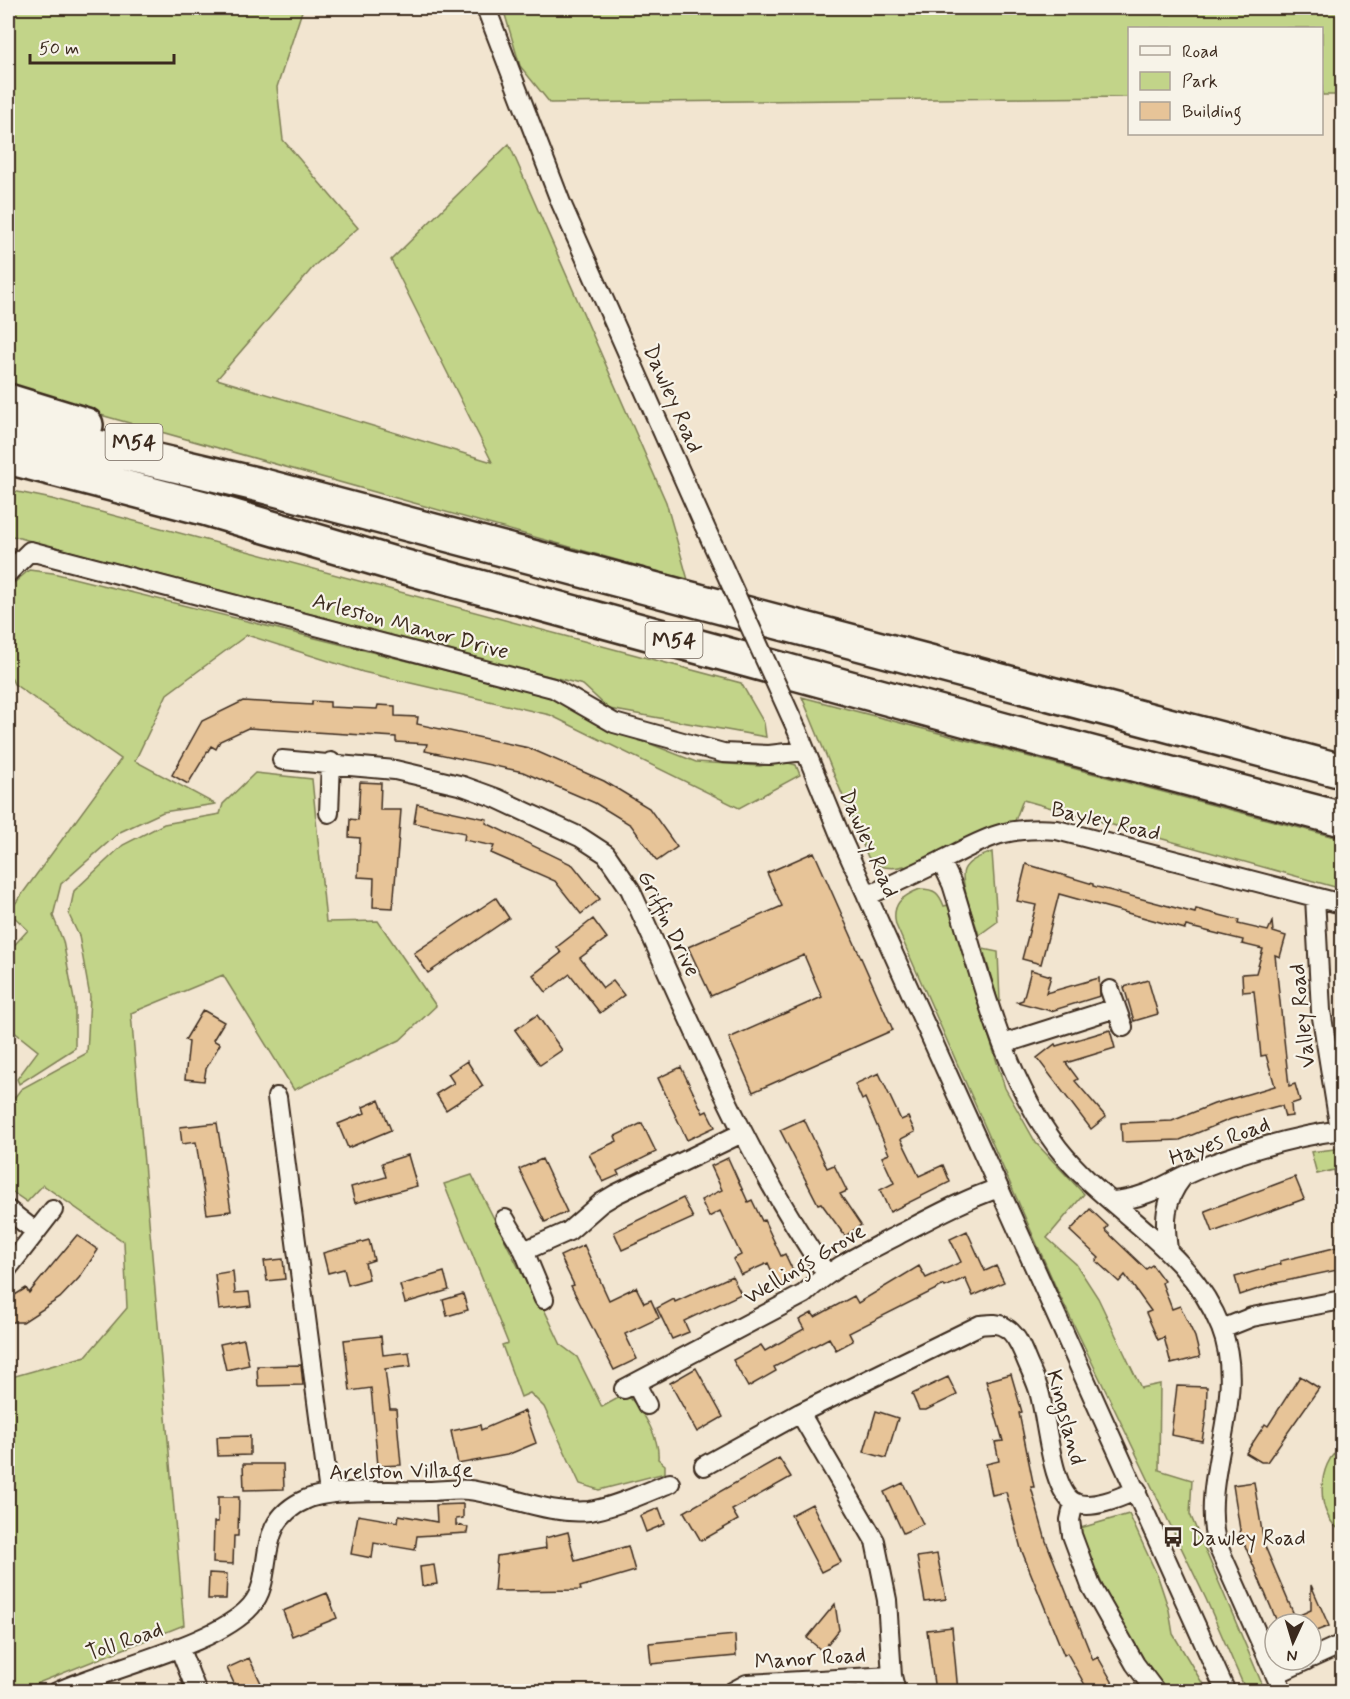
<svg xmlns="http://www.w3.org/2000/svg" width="1350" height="1699" viewBox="0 0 1350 1699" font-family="Mynerve,sans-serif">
	<rect width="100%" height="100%" fill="#f2e5d0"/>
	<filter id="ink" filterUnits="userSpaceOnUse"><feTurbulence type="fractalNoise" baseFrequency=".0167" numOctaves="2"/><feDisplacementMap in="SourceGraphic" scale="12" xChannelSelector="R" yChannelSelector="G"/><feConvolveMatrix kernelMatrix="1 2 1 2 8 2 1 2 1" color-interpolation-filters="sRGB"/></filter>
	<g filter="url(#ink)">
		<path fill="#c2d489" stroke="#7e7f54" stroke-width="1.5" d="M8,8H303L277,87L283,140L358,228L315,265L217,379L492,462L391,260L509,144L666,502L688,580L8,389Z
			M503,8H1342V95H1322V28H1130L1129,97L550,103L520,66Z
			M8,490L52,499L741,683L764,723L766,737L609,709L583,685L8,535Z
			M29,570L53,573L545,695L613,729L696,762L760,766L781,761L796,765L800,775L739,808L550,715L363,672L247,635L167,694L135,761L215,804L163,812L120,832L61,884L53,916L63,941L75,1005V1048L19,1084L17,1079L38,1051L8,1027V952L28,930L9,912L121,759L14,684L8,671V588Z
			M802,697L1342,839V889L1023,800L1013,826L907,869L904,866C890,870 878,868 868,857Z
			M255,773L312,779L326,922L378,921L436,1006L400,1040L294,1090L223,975L131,1013L184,1625L18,1691H8V1378L86,1356L127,1308L124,1242L43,1185L27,1202L8,1189V1106L21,1089L87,1053L90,997L79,936L69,915L74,891L123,845L164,824L220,814L223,804Z
			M992,852L997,922L979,935C975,922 959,881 964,870C969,859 983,856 992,852Z
			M920,889C935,889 939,893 944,906L948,905L1005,1088L1036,1143L1084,1194L1047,1238L1076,1264L1098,1298L1141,1388L1160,1384L1159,1470L1192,1480L1190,1514L1265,1691H1246L1206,1599L1058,1292L896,925C891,904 902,896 920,889Z
			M983,949L998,952L1000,1001H998Z
			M1342,1148V1189L1339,1190L1334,1170L1317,1174L1311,1152Z
			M472,1175L538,1306L542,1305L561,1345L577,1357L602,1407L620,1397L630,1398C644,1412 660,1439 658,1459L665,1465V1473L599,1490L580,1484L544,1407L530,1393L521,1397L502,1345L508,1343L444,1184Z
			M1342,1447V1531C1315,1517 1316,1462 1342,1447Z
			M1129,1514L1158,1577L1169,1610L1173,1634L1207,1691H1160L1109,1599L1077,1529Z"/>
		<path fill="#e7c498" stroke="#3b2a1e" stroke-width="1.5" d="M243,701L312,705V701L330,702V707L377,709L378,705L395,706V716L418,717L417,724L529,748L604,781L649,808L677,847L657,861L631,825L595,803L523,772L425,751L427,744L396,742V737L248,728L220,741L216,749L211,746L188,784L172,775L202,721Z
			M360,782L381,783L380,810H401L393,908L373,907L374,878L358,877L360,838L349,837L350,819L358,820Z
			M417,804L487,819L486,823L573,865L600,899L581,914L555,881L491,853L494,846L464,840L465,833L414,823Z
			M814,852L893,1030L753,1092L729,1038L822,997L804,955L711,996L688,947L782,906L767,873Z
			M1026,864L1093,884V886L1195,913L1196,909L1239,920L1238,924L1268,931L1272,922L1273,932L1286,936L1280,957L1275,955L1289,1086L1295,1084L1300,1101L1291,1104L1292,1116L1285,1117L1282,1106H1278L1231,1119L1180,1140L1122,1142L1121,1123L1172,1121L1214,1104L1275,1086L1266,1055L1261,1056L1254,991L1243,992L1242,974L1256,973L1263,949L1242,944L1243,940L1186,926L1185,929L1059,894L1041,964L1022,959L1036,905L1017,901Z
			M496,898L509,918L428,973L414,953Z
			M593,919L607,938L580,958L603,988L613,981L624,995L600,1013L570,974L546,992L533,975L561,953L557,947Z
			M1031,970L1051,976L1046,993L1099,978L1100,996L1051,1011L1017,1002L1023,1000Z
			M1148,980L1158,1014L1134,1021L1124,987Z
			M203,1010L224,1022L213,1040L220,1044L206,1069L204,1081L185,1079L189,1042L185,1040Z
			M537,1015L562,1050L540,1065L515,1030Z
			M1110,1030L1115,1048L1066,1063L1078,1079L1075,1081L1106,1117L1091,1129L1037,1058L1055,1044L1056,1046Z
			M467,1061L483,1086L446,1110L436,1094L454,1083L448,1074Z
			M681,1067L703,1113L707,1111L715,1127L687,1140L658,1078Z
			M879,1073L901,1120L908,1117L915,1132L901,1139L919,1176L943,1165L950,1182L890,1212L880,1190L894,1183L882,1157L889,1154L865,1098L862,1100L855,1084Z
			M379,1100L391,1130L348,1148L338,1124L365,1113L363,1107Z
			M804,1119L827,1168L834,1165L847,1191L840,1194L861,1225L845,1236L821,1203L818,1204L780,1130Z
			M217,1123L231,1211L207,1214L196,1142L182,1144L180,1127Z
			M642,1123L656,1152L617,1171L619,1175L603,1182L589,1154L617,1141L615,1136Z
			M408,1155L417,1186L355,1203L351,1187L386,1177L382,1163Z
			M728,1158L748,1202L752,1200L762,1221L764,1220L781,1256L785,1254L796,1277L778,1285L768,1263L741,1275L733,1259L741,1255L720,1211L709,1217L701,1200L722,1190L711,1166Z
			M542,1159L567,1212L545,1222L519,1169Z
			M1295,1177L1304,1199L1213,1232L1205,1211Z
			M683,1198L693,1218L622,1250L614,1232Z
			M1090,1209L1108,1226L1105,1230L1146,1269L1152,1265L1164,1281L1162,1283L1172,1309L1180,1306L1195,1337L1200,1357L1171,1364L1164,1337L1158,1340L1146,1313L1151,1311L1125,1275L1119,1282L1096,1261L1099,1258L1070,1231Z
			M967,1231L985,1271L996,1266L1004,1282L973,1296L965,1278L945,1287L944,1285L849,1333L853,1341L836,1350L829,1338L774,1367L776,1371L748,1387L733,1360L761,1345L765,1351L804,1329L799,1320L812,1313L815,1317L854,1296L858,1303L919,1266L926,1278L961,1262L950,1239Z
			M77,1235L98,1250L79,1278L60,1298L23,1322H8V1295H15L26,1288L29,1293Z
			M369,1240L374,1260L365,1263L369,1279L348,1285L344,1269L328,1273L323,1253Z
			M584,1245L609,1300L636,1287L644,1303L651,1300L659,1318L625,1334L637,1359L614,1370L571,1286L574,1285L560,1256Z
			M1342,1246V1269L1276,1283L1240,1295L1235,1277L1281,1264L1280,1261Z
			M283,1259L285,1279L267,1281L264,1261Z
			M233,1271L235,1293L249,1292L251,1306L219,1310L215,1274Z
			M444,1272L449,1290L405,1303L400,1285Z
			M732,1276L741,1294L684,1321L689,1332L672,1339L657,1308L674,1299L675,1302Z
			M463,1294L468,1310L447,1316L443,1300Z
			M381,1336L383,1355L409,1352L411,1366L385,1369L390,1409H396L401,1465L378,1466L371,1388L350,1391L344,1340Z
			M244,1339L249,1365L226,1370L220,1344Z
			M301,1365L303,1385L258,1386L257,1366Z
			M696,1368L723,1417L697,1432L670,1383Z
			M1011,1374L1022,1412L1019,1413L1034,1487H1031L1046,1541L1093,1660L1098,1657L1118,1692H1089L1067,1653L1064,1655L1021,1549L1006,1492L992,1495L986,1464L999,1461L995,1442L1003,1441L986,1381Z
			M1300,1376L1319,1388L1267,1462H1261L1246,1453L1265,1424L1268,1426Z
			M948,1377L957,1395L926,1410H919L912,1394Z
			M1177,1386L1207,1387L1206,1417L1202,1441L1171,1435Z
			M525,1411L536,1443L507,1455L458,1464L451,1431L480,1425L481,1430Z
			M876,1411L898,1418L886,1458L864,1452Z
			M250,1436V1455L218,1456L217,1437Z
			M779,1458L791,1477L732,1510L738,1520L701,1541L684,1512Z
			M243,1464H283L284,1489L244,1490Z
			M1254,1482L1264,1544L1295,1617L1311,1610V1585L1329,1626L1311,1633V1624H1278L1241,1536L1233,1485Z
			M903,1483L923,1524L903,1533L884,1492Z
			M218,1497H239L238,1536H234L233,1564L213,1563L214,1522H218Z
			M463,1504V1518L456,1519V1525L468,1527L467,1533L417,1536L415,1550L374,1543L372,1558L351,1554L358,1515L398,1522L399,1515L437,1522L436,1505Z
			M812,1504L841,1562L821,1572L791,1515Z
			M659,1508L665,1524L646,1532L640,1516Z
			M568,1532L575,1561L628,1546L635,1571L580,1587L581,1590L494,1591L497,1556L546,1548L545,1538Z
			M937,1554L946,1599L925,1602L917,1557Z
			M434,1565L437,1584L422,1586L420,1567Z
			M209,1573L227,1574L226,1599H208Z
			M327,1593L337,1618L292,1636L283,1611Z
			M835,1604L839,1630L822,1651L807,1638Z
			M952,1627L958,1692H935L927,1630Z
			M735,1635L736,1656L651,1664L649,1643Z
			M249,1658L262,1685L248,1692H238L227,1668Z"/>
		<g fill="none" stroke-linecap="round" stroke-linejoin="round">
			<g stroke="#3b2a1e" stroke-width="22">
				<path id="minor" d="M486,8L561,203L704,525
					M8,573L30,551L553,688L614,723L723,753L769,755L804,751
					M797,730L842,840L1226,1692
					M282,760L395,770L463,786L496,798L580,837L606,854L630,889C690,1019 744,1155 826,1273
					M329,813L331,762
					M941,861L952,884C980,972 1001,1073 1058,1148C1109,1213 1189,1246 1221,1328C1249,1399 1200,1471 1216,1542L1283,1692
					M867,896C891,885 915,874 939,862C986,839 1001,826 1057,830L1342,904
					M1315,897L1321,1011L1340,1130
					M1110,990L1123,1027
					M1003,1044L1116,1008
					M277,1097L329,1493
					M1114,1201C1154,1197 1169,1180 1204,1167C1248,1150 1295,1136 1342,1130
					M8,1210L36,1232
					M505,1219L524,1251L544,1299
					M1168,1249C1164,1221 1164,1201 1182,1178
					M524,1251L569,1231L601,1203L616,1194L742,1133
					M8,1268L53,1210
					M1222,1329L1252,1317L1342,1300
					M636,1384L647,1405
					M624,1389L804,1294C832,1267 864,1253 898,1235C931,1218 963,1200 999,1188
					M800,1413L875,1541L887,1600L892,1676L896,1692
					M704,1466L800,1413L980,1325C989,1324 998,1322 1006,1328C1015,1333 1020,1345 1024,1354C1028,1365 1034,1376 1038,1388C1047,1413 1050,1492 1075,1503C1093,1510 1121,1497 1137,1490
					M1074,1502L1070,1520L1072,1535L1091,1586L1135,1664L1156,1692
					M179,1647L197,1692
					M1311,1658L1342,1644
					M1276,1674L1307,1660
					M57,1692C108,1668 217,1645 251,1606C278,1575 250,1523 307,1499C335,1488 396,1492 428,1491C441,1491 456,1488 469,1490C509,1495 548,1515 589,1511C613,1508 647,1492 670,1483
					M732,1692L747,1684L892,1676"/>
			</g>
			<g stroke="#3b2a1e" stroke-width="38">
				<path id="motorway" d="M8,401L86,425
					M8,426L260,485L1342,771
					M8,457L204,508L391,563L1004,730L1342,819"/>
			</g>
			<use href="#minor" stroke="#f7f3e8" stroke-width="18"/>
			<use href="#motorway" stroke="#f7f3e8" stroke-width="33"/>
			<g stroke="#3b2a1e" stroke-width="22" stroke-linecap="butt">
				<path id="minor-bridge" d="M704,525L797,730"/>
			</g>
			<use href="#minor-bridge" stroke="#f7f3e8" stroke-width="18"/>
		</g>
	</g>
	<defs>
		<g id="bus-bare" transform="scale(1.62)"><path d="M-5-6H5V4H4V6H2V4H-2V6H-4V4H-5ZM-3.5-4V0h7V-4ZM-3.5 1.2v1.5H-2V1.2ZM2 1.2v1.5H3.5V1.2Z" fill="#3b2a1e" stroke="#f7f3e8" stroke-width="2.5" paint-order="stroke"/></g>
	</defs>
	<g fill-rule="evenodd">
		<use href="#bus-bare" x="1173" y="1537"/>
	</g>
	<g text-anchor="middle" stroke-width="4.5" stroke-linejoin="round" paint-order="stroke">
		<g fill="#f7f3e8" stroke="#73665b" stroke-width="1.5">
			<rect x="105.5" y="424" width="57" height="36" rx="4.5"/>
			<rect x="645.5" y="622" width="57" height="36" rx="4.5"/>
		</g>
		<g font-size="21" font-weight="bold" fill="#3b2a1e">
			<text x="134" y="449">M54</text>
			<text x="674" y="647">M54</text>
		</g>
		<g font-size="22" fill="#3b2a1e" stroke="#f7f3e8">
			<text transform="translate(674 398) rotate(66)" y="8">Dawley Road</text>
			<text transform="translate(411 625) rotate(15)" y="8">Arleston Manor Drive</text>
			<text transform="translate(1106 820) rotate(13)" y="8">Bayley Road</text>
			<text transform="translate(870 843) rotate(66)" y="8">Dawley Road</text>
			<text transform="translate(670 923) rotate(64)" y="8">Griffin Drive</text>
			<text transform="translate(1301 1016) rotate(-96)" y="8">Valley Road</text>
			<text transform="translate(1219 1140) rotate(-20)" y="8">Hayes Road</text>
			<text transform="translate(804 1263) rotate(-31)" y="8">Wellings Grove</text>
			<text transform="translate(1067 1417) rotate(75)" y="8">Kingsland</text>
			<text transform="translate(401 1470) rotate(-1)" y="8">Arelston Village</text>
			<text transform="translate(124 1640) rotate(-19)" y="8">Toll Road</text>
			<text transform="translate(810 1657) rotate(-4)" y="8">Manor Road</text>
		</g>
		<g font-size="22" fill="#3b2a1e" stroke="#f7f3e8" text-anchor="start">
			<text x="1190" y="1545">Dawley Road</text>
		</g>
	</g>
	<rect width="1350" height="1699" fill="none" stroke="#f7f3e8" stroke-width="30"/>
	<rect x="15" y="15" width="1320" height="1669" fill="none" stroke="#3b2a1e" stroke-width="2" filter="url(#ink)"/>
	<rect x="1128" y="27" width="195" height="108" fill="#f7f3e8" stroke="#aca397" stroke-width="1.5"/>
	<rect x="1140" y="46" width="30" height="9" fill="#f7f3e8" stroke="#aca397" stroke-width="1.5"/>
	<text x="1182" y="57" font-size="18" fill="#3b2a1e">Road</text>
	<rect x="1140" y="72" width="30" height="18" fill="#c2d489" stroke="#aca397" stroke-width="1.5"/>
	<text x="1182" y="87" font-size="18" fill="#3b2a1e">Park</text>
	<rect x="1140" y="102" width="30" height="18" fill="#e7c498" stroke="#aca397" stroke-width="1.5"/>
	<text x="1182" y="117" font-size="18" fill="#3b2a1e">Building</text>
	<g transform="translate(1293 1642) rotate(184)"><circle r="28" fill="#f7f3e8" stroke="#aca397" stroke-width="1.5"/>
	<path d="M0-4.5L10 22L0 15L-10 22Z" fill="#3b2a1e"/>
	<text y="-9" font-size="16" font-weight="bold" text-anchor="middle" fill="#3b2a1e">N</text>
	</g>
	<path d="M30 54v9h144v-9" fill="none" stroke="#3b2a1e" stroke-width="3"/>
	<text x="39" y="54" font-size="18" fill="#3b2a1e" stroke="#f7f3e8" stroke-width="4.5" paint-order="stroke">50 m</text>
</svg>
